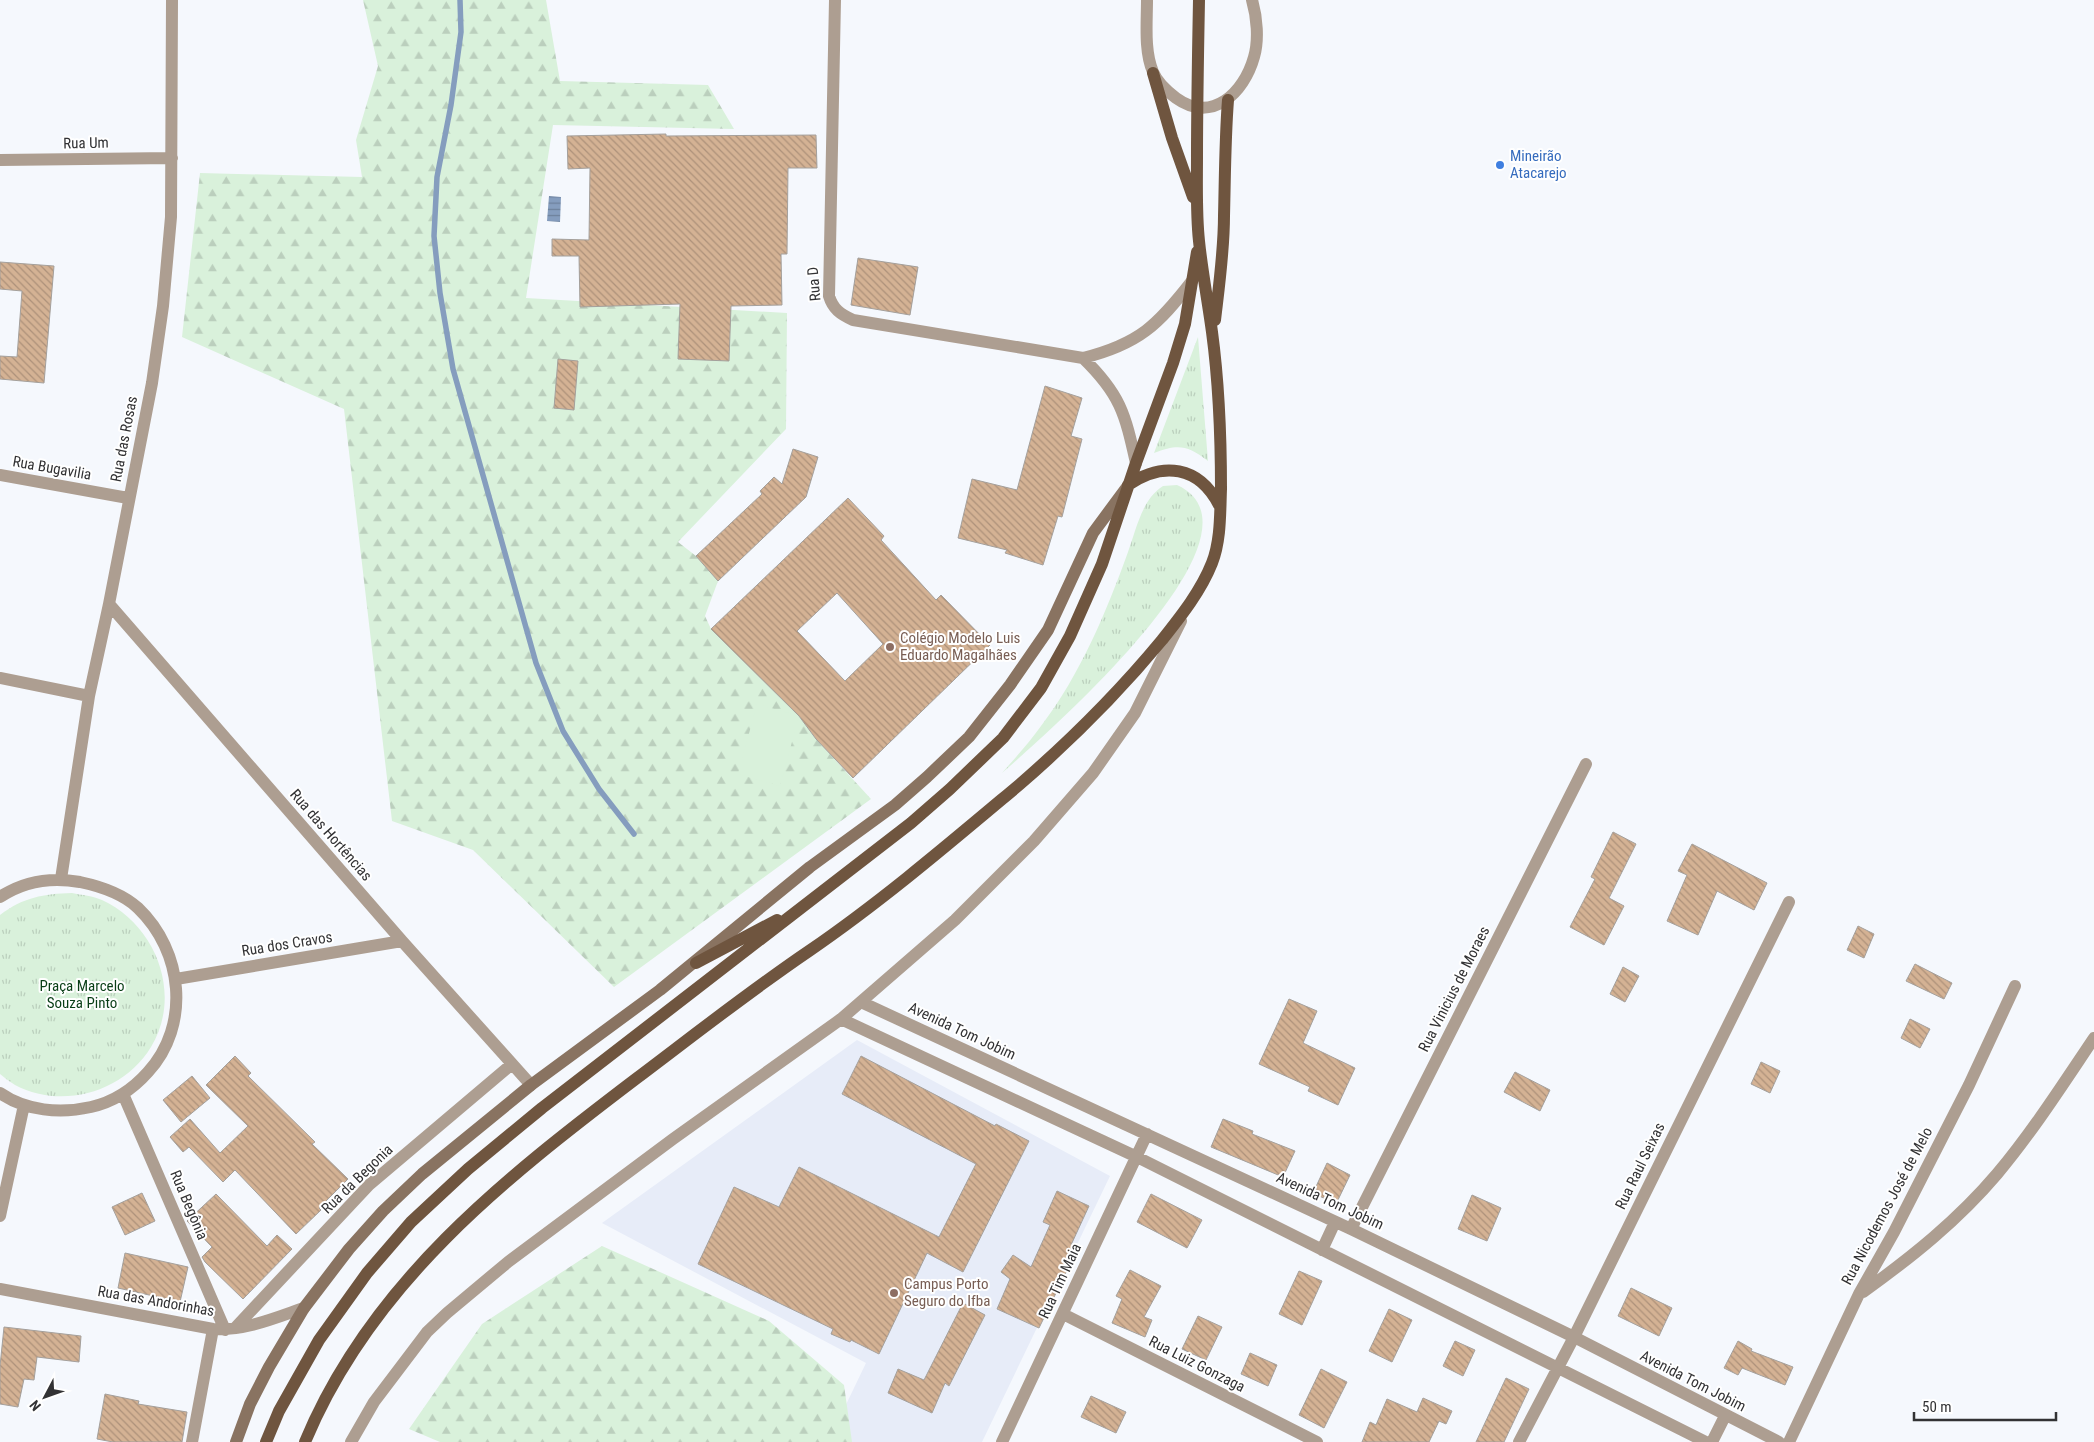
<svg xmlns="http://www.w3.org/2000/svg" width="2094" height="1442" viewBox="0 0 2094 1442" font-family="'Roboto Condensed',sans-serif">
	<defs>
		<pattern id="grass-tufts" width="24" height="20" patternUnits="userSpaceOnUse" patternTransform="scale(1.25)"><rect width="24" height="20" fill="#d9f1db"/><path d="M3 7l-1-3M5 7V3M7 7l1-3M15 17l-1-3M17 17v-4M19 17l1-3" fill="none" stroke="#bbcfbd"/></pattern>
		<pattern id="forest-firs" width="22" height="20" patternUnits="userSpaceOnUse" patternTransform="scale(1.25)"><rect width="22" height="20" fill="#d9f1db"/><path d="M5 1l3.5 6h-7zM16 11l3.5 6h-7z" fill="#bbcfbd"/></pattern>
		<pattern id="water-rules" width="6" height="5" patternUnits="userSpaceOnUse" patternTransform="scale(1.25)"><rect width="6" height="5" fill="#859dbe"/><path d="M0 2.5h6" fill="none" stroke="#6d819b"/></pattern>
		<pattern id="building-back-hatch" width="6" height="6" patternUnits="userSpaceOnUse" patternTransform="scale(1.25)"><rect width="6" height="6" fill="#d4b294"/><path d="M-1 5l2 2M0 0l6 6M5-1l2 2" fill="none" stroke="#ad917a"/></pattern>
	</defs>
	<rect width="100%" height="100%" fill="#f5f8fd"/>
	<path fill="#e7ecf8" d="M857,1040L1110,1176L982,1442H828L866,1363L602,1223Z"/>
	<path fill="url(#grass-tufts)" d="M1198,337L1208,461C1187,445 1178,444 1154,453Z
		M1177,485C1280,532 1041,739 1002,773C1015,758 1029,743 1041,726C1080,675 1106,613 1128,552C1136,530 1142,499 1163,486Z
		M72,893C82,895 93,896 102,900C156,925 183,994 151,1047C124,1092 62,1110 15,1085C10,1082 5,1078 0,1074V915C24,897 43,894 72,893Z"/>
	<path fill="url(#forest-firs)" d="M363,0H546L560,81L708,85L734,129L553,125L526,298L787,313L786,429L678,542L696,556L718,581L705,616L711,629L799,716L816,739L871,799L614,987L473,850L392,821L344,409L182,337L200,173L362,177L356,140L378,66Z
		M602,1246L769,1321L844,1385L852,1442H440L409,1429L482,1324Z"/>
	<path fill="#d9f1db" d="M757,704L799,716L780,786L738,774Z"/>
	<path fill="url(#water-rules)" d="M549,196L561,197L560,222L547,221Z"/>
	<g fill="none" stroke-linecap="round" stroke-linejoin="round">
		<path stroke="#859dbe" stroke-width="5.5" d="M460,0L461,32L451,105L437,177L434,236L440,293L453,369L536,663L563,731L599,789L634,834"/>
	</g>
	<path fill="url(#building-back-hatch)" stroke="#a4a09c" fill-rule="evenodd" d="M666,134V136L816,135L817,168H788L787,254H781L782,305L731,306L729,361L678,359L680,304L580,307L579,256H552V239L589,240L590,168L568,169L567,136Z
		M858,258L918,267L910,315L851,305Z
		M0,262L54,266L44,383L0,379V356L17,357L22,291L0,289Z
		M558,359L578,361L574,410L554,408Z
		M1045,386L1082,398L1071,436L1082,439L1062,517L1058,516L1043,565L1005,553L1007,550L958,538L972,479L1017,490Z
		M793,449L818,457L806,497L718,581L696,556L762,494L760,491L774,477L782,484Z
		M848,498L884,536L881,540L936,600L941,595L990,645L853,778L816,739L799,716L711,629ZM837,593L883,644L845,681L797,631Z
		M1613,832L1636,844L1609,898L1624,906L1604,945L1570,927L1595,879L1591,877Z
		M1692,844L1767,883L1754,910L1717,891L1698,935L1667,921L1687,875L1678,871Z
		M1858,926L1874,934L1864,958L1847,950Z
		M1915,964L1952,983L1944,999L1906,981Z
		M1623,967L1639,976L1625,1002L1610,994Z
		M1289,999L1317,1011L1303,1043L1355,1068L1338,1105L1308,1091L1310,1087L1259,1064Z
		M1910,1019L1930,1029L1920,1048L1901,1038Z
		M235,1056L251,1073L248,1076L315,1142L312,1144L348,1179L319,1208L321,1210L296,1234L235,1170L223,1182L189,1147L183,1152L170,1137L190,1119L220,1153L248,1126L206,1085Z
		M861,1056L995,1126L996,1124L1029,1141L963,1272L927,1253L879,1354L851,1340L850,1342L831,1334L833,1329L698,1264L734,1187L779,1207L799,1167L939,1237L976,1164L842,1094Z
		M1761,1062L1780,1071L1770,1093L1751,1084Z
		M1515,1072L1550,1090L1540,1111L1504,1092Z
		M192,1076L210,1098L181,1122L163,1100Z
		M1223,1119L1253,1131L1252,1134L1295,1151L1283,1177L1211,1147Z
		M1327,1163L1350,1175L1336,1204L1313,1193Z
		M1057,1191L1089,1206L1071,1245L1078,1248L1039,1328L997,1309L1010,1279L1001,1272L1013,1255L1031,1267L1050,1225L1043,1222Z
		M142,1193L155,1221L125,1235L112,1207Z
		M216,1194L267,1246L277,1235L292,1249L243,1299L205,1262L202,1257L212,1247L187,1221Z
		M1151,1194L1202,1220L1187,1248L1137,1222Z
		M1472,1195L1501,1208L1487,1241L1458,1229Z
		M125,1253L188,1267L180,1302L118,1288Z
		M1130,1270L1161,1286L1144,1317L1152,1320L1145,1337L1112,1323L1122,1299L1116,1296Z
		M1299,1271L1322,1281L1302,1325L1279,1314Z
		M1631,1288L1672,1308L1659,1336L1618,1316Z
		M963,1303L985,1315L949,1386L945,1383L932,1413L888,1393L898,1369L924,1380Z
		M1389,1309L1412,1320L1392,1362L1369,1351Z
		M1198,1316L1222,1327L1206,1360L1182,1349Z
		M4,1327L81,1336L79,1362L37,1357L34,1380L24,1379L18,1407L0,1404V1366Z
		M1455,1341L1475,1350L1463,1376L1443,1366Z
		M1738,1341L1752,1349L1751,1351L1793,1367L1785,1385L1742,1368L1738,1375L1724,1368Z
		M1250,1353L1277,1365L1268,1386L1241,1374Z
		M1321,1369L1347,1382L1324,1428L1299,1415Z
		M1506,1378L1529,1389L1504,1442H1476Z
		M105,1394L139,1401L138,1404L187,1412L182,1442H113L97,1439Z
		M1091,1396L1126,1412L1116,1433L1081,1417Z
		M1423,1398L1452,1411L1446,1424L1439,1421L1429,1442H1362L1370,1422L1376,1425L1387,1399L1417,1412Z"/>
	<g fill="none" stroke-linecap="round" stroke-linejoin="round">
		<path stroke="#ad9e91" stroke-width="12" d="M835,0L829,296C833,309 840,314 853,320L1083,358C1139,344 1158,325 1192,281
			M1147,0C1147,23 1144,51 1153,72C1157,82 1168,92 1176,98C1212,124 1244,93 1254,57C1259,40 1257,17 1252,0
			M0,160L172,158
			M1083,358C1120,394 1125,413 1136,463
			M0,475L128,498
			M109,604L402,941L531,1085
			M0,678L89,696
			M61,879L89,696L109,604L152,383L163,306L171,217L172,0
			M0,897C24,881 52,877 80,882C99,886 123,894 138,908C183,951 191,1025 148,1072C133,1089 113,1102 91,1107C60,1114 26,1111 0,1093
			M176,979L402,941
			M861,1002L1351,1229L1574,1337L1779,1442
			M841,1019L1137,1157L1706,1442
			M123,1094L225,1330
			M0,1216L24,1105
			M1351,1229L1586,764
			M1322,1250L1335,1222
			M0,1289L213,1329C245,1331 275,1318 304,1308
			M1863,1292C1912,1257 1958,1220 1997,1174C2033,1131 2063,1084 2094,1038
			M1063,1314L1317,1442
			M235,1328L369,1185L512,1064
			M192,1442L213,1329
			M351,1442L374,1402L427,1332L447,1313L508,1262L673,1139L841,1019L955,920L1034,841L1093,773L1135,713L1181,621
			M1002,1442L1147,1134
			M1519,1442L1574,1337L1789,902
			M1712,1442L1725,1416
			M1789,1442L1859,1294L1894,1232L1969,1085L2015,986"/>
		<path stroke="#897361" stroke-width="12" d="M236,1442L250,1404L269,1367L304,1308L349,1249L383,1211L422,1174L531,1085L660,990L810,867L895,805L927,777L969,737L1010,685L1048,630L1093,533L1127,487"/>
		<path stroke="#6f553f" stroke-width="12" d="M1153,73L1172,138L1193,197
			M1215,320C1219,286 1224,251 1224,216C1225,177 1225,139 1228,100
			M1128,485C1163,461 1199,466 1219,505
			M696,963L777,920
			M266,1442L279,1411L319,1340L367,1273L411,1222L468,1169L542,1108L911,823L950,789L1003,738L1041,688L1070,636L1102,564L1136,463L1173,363L1185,324L1197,252
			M305,1442C371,1283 504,1179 637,1078C694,1035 750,991 809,951C882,901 951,842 1019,785C1071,740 1119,692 1162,640C1181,616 1201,591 1212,563C1221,540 1220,513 1221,489C1221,437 1219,384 1212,332C1208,302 1202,271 1199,241C1196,213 1197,185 1197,157C1197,105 1198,52 1199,0"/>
	</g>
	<circle fill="#3f7fe0" stroke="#fff" stroke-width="2" cx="1500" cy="165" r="5"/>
	<g fill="#8d6e63" stroke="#fff" stroke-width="2">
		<circle cx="890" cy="647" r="5"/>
		<circle cx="894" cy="1293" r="5"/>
	</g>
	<g text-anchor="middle" stroke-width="4" stroke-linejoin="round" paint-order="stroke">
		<g font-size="15" fill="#323234" stroke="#fff">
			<text transform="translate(86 143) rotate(-1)" y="5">Rua Um</text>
			<text transform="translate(814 284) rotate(-95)" y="5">Rua D</text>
			<text transform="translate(124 439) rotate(-79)" y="5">Rua das Rosas</text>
			<text transform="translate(52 468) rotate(10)" y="5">Rua Bugavilia</text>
			<text transform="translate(331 835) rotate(49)" y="5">Rua das Hortências</text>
			<text transform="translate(287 944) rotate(-9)" y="5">Rua dos Cravos</text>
			<text transform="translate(1454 989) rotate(-63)" y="5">Rua Vinicius de Moraes</text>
			<text transform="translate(962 1031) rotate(25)" y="5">Avenida Tom Jobim</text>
			<text transform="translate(1640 1166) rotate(-64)" y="5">Rua Raul Seixas</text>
			<text transform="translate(357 1179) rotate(-44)" y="5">Rua da Begonia</text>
			<text transform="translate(1330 1201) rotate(25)" y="5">Avenida Tom Jobim</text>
			<text transform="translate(189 1205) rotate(67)" y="5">Rua Begônia</text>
			<text transform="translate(1887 1206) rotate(-62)" y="5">Rua Nicodemos José de Melo</text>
			<text transform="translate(1060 1281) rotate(-65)" y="5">Rua Tim Maia</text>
			<text transform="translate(156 1301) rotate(10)" y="5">Rua das Andorinhas</text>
			<text transform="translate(1197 1364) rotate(27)" y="5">Rua Luiz Gonzaga</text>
			<text transform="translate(1693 1381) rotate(27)" y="5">Avenida Tom Jobim</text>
		</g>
		<g font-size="15" fill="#366cbe" stroke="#fff" text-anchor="start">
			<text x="1510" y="161">Mineirão<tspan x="1510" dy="17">Atacarejo</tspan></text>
		</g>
		<g font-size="15" fill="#785e54" stroke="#fff" text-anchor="start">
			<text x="900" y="643">Colégio Modelo Luis<tspan x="900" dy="17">Eduardo Magalhães</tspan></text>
			<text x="904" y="1289">Campus Porto<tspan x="904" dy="17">Seguro do Ifba</tspan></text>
		</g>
		<g font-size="15" fill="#093e16" stroke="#fff">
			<text x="82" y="991">Praça Marcelo<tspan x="82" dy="17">Souza Pinto</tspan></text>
		</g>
	</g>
	<g transform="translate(45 1397) rotate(229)" stroke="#ffffff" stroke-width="4" paint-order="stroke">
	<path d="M0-4L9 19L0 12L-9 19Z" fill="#323234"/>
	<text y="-8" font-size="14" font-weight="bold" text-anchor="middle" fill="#323234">N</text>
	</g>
	<path d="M1914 1412v8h142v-8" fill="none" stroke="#323234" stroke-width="2.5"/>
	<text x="1922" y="1412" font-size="15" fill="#323234" stroke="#ffffff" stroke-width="4" paint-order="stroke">50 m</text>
</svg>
